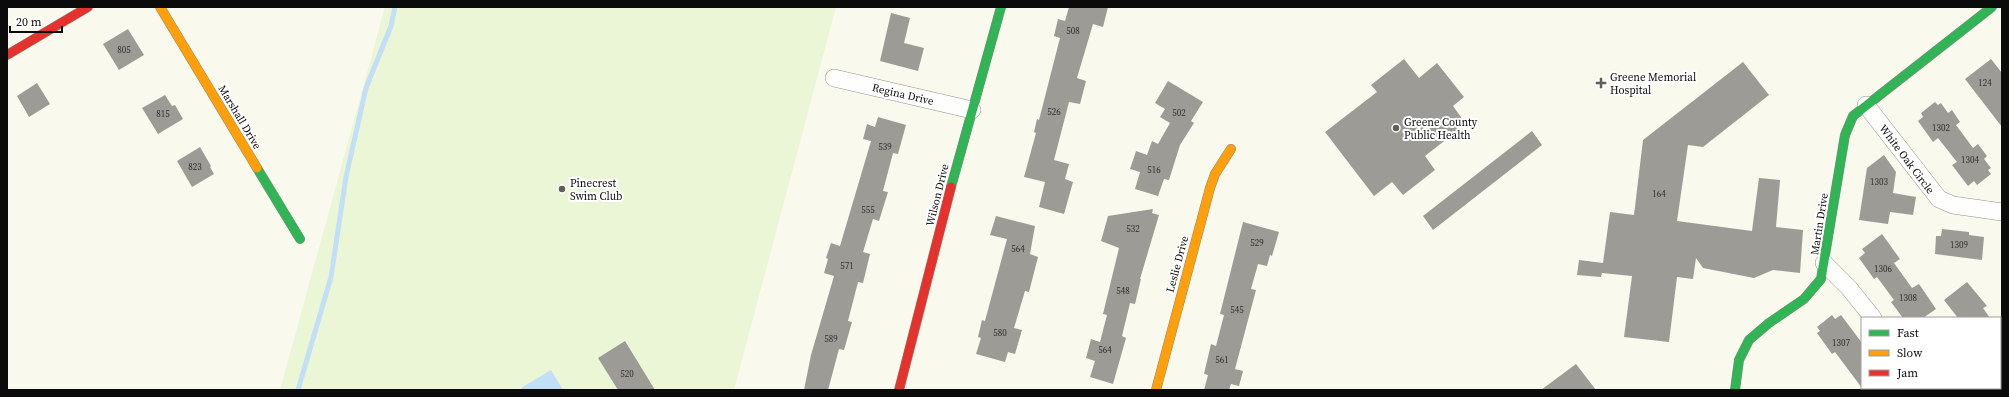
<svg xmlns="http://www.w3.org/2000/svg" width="2009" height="397" viewBox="0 0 2009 397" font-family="'Source Serif 4',serif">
	<rect width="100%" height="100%" fill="#faf9ee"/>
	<path fill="#eaf6d6" d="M385,7H836L734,390H280Z"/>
	<path fill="#c1dff7" d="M551,370L563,390H523L521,388Z"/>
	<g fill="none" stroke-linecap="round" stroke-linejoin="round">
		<path stroke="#c1dff7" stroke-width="5" d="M298,390L331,277L346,177L366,88L391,26L395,7"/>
	</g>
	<path fill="#9c9b95" d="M1069,7H1108L1103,27L1093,24L1077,78L1086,81L1080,104L1069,102L1054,160L1069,164L1065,179L1073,182L1064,214L1039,207L1045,182L1024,177L1036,133L1034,132L1037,119L1039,120L1060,38L1054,36L1058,19L1065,21Z
		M891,13L910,18L904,43L924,48L918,71L880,61Z
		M128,29L144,55L119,70L103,44Z
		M1404,59L1419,78L1437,63L1464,97L1453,106L1466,124L1425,156L1435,170L1403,195L1392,182L1374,196L1325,132L1377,92L1371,85Z
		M1991,59L2002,73V127L1965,79Z
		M1743,62L1769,95L1703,147L1688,145L1677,221L1752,231L1759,178L1780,180L1776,227L1803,230L1800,273L1773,270L1754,278L1703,268L1696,258L1693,279L1677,277L1669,342L1624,337L1632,276L1602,273L1601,277L1577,275L1579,260L1603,263L1610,212L1634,215L1643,140Z
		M1168,81L1203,102L1191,121L1194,123L1180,145L1169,180L1164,179L1158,196L1135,189L1140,172L1130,169L1136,151L1147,155L1152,141L1158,144L1170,123L1160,117L1165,109L1155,103Z
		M37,83L50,104L29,117L17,96Z
		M165,95L172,106L175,105L183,119L158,134L142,108Z
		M1935,102L1938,105L1941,103L1948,113L1952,110L1960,122L1956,125L1973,148L1978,144L1987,156L1984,159L1991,168L1988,170L1991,174L1977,185L1974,181L1968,186L1952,165L1957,162L1938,138L1933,142L1918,121L1923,117L1921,113Z
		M878,117L906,125L898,154L893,153L883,191L888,192L879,221L873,219L863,252L870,254L863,283L858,282L848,321L852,322L844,350L839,349L828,390H804L811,355L834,276L824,273L828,259L826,258L831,243L840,246L871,141L863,139L867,124L875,127Z
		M1532,131L1542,145L1433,230L1423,216Z
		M200,147L211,166L210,167L214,174L192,187L177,161Z
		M1884,155L1896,172L1893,193L1916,197L1913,215L1890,212L1888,224L1859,220L1867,168Z
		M1153,209L1152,213L1159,215L1140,279H1141L1135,304L1130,303L1122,336L1126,338L1113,384L1090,377L1095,361L1086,358L1091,339L1100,342L1107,315L1103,314L1119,248L1101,241L1108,216Z
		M996,216L1035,226L1030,254L1038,257L1029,292L1025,291L1014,328L1022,330L1015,354L1008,352L1005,362L976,354L981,338L978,337L982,320L985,321L1007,239L990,235Z
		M1243,222L1279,232L1272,256L1270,255L1267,266L1258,264L1251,289L1256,290L1235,369L1243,371L1239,386L1231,384L1229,390H1204L1208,375L1204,374L1211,344L1216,346L1224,315L1220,314Z
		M1942,229L1969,232V235L1984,237L1982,260L1935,254L1936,236H1941Z
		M1882,234L1900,259L1894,263L1912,288L1919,284L1936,309L1923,318H1903L1891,302L1894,300L1877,277L1874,279L1859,258L1865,253L1862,249Z
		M1967,282L1987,306L1983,308L1990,318H1958L1944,300Z
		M1832,315L1835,319L1841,315L1862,343V388L1835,352L1832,354L1817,333L1820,331L1817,327Z
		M625,341L655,390H618L598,358Z
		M1576,364L1596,390H1541Z"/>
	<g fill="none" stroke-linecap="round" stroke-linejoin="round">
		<g stroke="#93928d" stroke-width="18">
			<path id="street" d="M834,78L972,110
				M1866,105L1939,199L1953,205L2002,212
				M1824,263L1849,288L1873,318
				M1938,390L1948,388"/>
		</g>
		<g stroke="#898984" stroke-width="10">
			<path id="fast" d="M257,168L300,239
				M951,187L1001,7
				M1735,390L1739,360L1749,340L1769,323L1804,299L1821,279L1845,135L1853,116L1992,7"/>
		</g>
		<g stroke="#898984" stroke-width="10">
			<path id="slow" d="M160,7L257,168
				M1156,390L1210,188L1215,174L1231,149"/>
		</g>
		<g stroke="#898984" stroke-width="10">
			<path id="jam" d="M7,55L88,7
				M899,390L951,187"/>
		</g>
		<use href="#street" stroke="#fefefc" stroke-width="17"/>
		<use href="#fast" stroke="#30b455" stroke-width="9"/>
		<use href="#slow" stroke="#ff9f0a" stroke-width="9"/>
		<use href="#jam" stroke="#e5322d" stroke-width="9"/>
	</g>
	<g fill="#5f5e5a" stroke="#fff" stroke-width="1.5">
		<path d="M1599 77h4v4h4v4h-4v4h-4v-4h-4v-4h4z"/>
		<circle cx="1396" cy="128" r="4"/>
		<circle cx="562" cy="189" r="4"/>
	</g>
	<g text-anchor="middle" stroke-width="4" stroke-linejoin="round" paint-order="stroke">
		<g font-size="9" fill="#2f2f2e">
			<text x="1073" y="34">508</text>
			<text x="124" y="53">805</text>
			<text x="1985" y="86">124</text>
			<text x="1054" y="115">526</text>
			<text x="1179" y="116">502</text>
			<text x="163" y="117">815</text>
			<text x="1941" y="131">1302</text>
			<text x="885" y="150">539</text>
			<text x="1970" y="163">1304</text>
			<text x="195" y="170">823</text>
			<text x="1154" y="173">516</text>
			<text x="1879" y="185">1303</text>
			<text x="1659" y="197">164</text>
			<text x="868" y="213">555</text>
			<text x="1133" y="232">532</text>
			<text x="1257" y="246">529</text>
			<text x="1959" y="248">1309</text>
			<text x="1018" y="252">564</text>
			<text x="847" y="269">571</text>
			<text x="1883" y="272">1306</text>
			<text x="1123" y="294">548</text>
			<text x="1908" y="301">1308</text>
			<text x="1237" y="313">545</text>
			<text x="1000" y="336">580</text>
			<text x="831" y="342">589</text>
			<text x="1841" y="346">1307</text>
			<text x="1105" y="353">564</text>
			<text x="1222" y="363">561</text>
			<text x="627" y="377">520</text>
		</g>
		<g font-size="11" fill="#0b0b0b" stroke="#fff" text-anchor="start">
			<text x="1610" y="81">Greene Memorial<tspan x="1610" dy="13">Hospital</tspan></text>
			<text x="1404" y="126">Greene County<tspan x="1404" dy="13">Public Health</tspan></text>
			<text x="570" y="187">Pinecrest<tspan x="570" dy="13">Swim Club</tspan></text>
		</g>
		<g font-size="11" fill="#0b0b0b" stroke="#fff">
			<text transform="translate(903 94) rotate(13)" y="4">Regina Drive</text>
			<text transform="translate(240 117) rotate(59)" y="4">Marshall Drive</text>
			<text transform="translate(1907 159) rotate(53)" y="4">White Oak Circle</text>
			<text transform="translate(937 195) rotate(-76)" y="4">Wilson Drive</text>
			<text transform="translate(1819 224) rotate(-81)" y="4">Martin Drive</text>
			<text transform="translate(1177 264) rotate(-75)" y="4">Leslie Drive</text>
		</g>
	</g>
	<rect width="2009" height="397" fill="none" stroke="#0b0b0b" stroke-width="16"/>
	<rect x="1861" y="317" width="140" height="72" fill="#ffffff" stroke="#9d9d9d"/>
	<rect x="1869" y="330" width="20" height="6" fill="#30b455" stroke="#9d9d9d"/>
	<text x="1897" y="337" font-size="12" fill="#0b0b0b">Fast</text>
	<rect x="1869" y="350" width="20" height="6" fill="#ff9f0a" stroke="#9d9d9d"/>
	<text x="1897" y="357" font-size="12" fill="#0b0b0b">Slow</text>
	<rect x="1869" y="370" width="20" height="6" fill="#e5322d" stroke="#9d9d9d"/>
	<text x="1897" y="377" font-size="12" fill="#0b0b0b">Jam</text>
	<path d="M10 26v6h52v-6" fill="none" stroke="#0b0b0b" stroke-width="2"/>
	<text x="16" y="26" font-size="12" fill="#0b0b0b" stroke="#ffffff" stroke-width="3" paint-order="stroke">20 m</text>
</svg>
